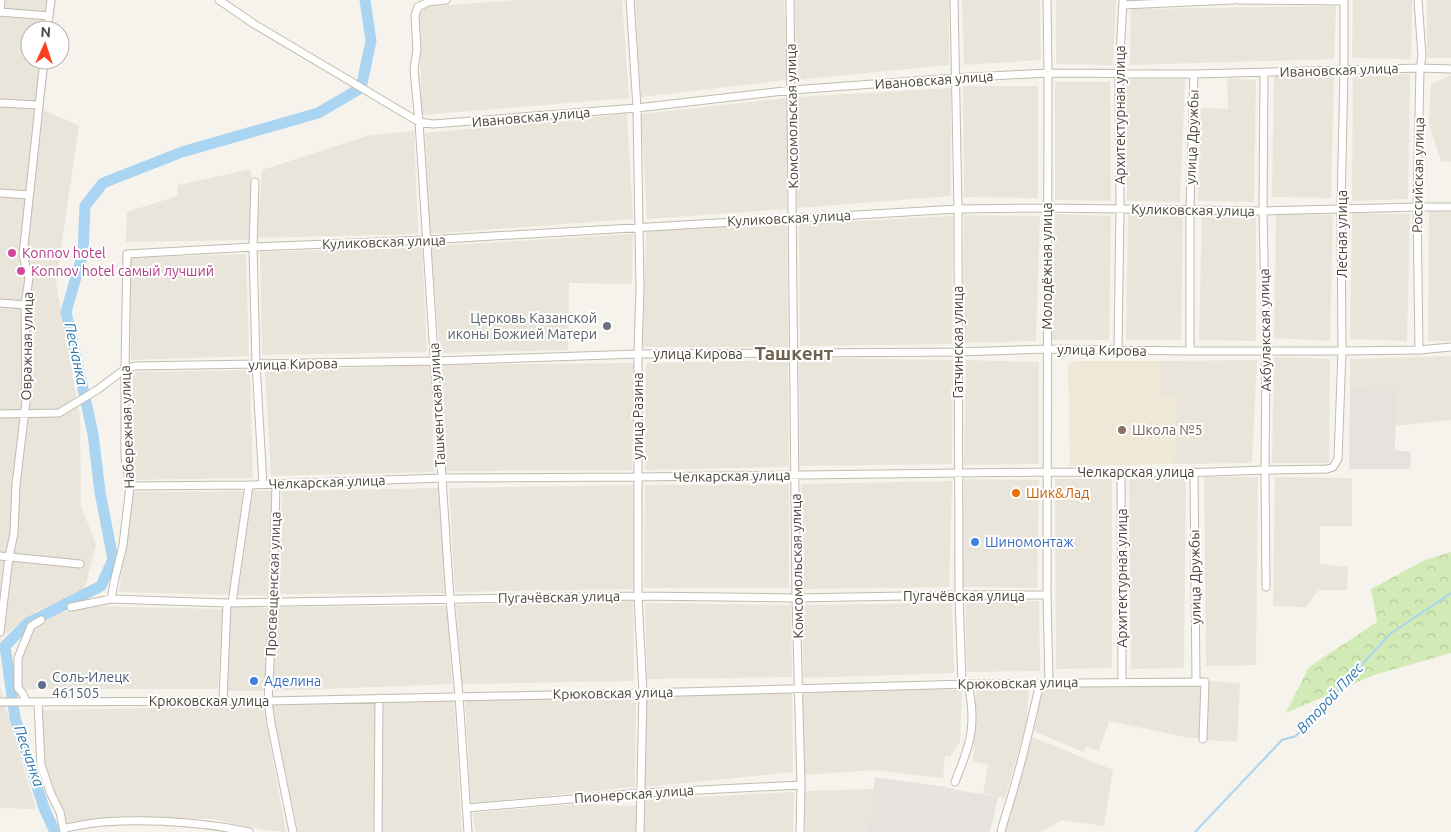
<svg xmlns="http://www.w3.org/2000/svg" width="1451" height="832" viewBox="0 0 1451 832" font-family="Ubuntu,sans-serif">
	<defs>
		<pattern id="forest-crowns" width="20" height="18" patternUnits="userSpaceOnUse" patternTransform="scale(1.25)"><rect width="20" height="18" fill="#d2eab5"/><path d="M2 6a3 3 0 1 1 6 0M12 15a3 3 0 1 1 6 0" fill="none" stroke="#b6ca9c"/></pattern>
	</defs>
	<rect width="100%" height="100%" fill="#f6f3ec"/>
	<path fill="#eae5da" d="M0,0H56L52,30H30V60H49L43,110L79,126L56,282L80,417L81,506L96,544L86,584L82,594L38,610L3,636L0,641Z
		M516,0H622L629,98L421,115L420,10L424,7Z
		M635,0H784L787,80L641,97Z
		M795,0H949V65L796,80Z
		M962,0H1040L1041,60L964,65Z
		M1056,0H1116L1113,65L1056,64Z
		M1353,0H1412L1411,59L1352,58Z
		M1427,0H1451V58H1427Z
		M1336,6L1334,59L1130,65L1131,9Z
		M1410,74L1408,199L1352,201L1353,75Z
		M1451,75V162L1441,161L1429,124L1431,84Z
		M1274,76H1334L1331,198L1272,197Z
		M1227,78L1256,80L1254,202L1198,201L1201,108L1228,109Z
		M1126,79H1185L1180,202L1127,201Z
		M1055,82H1110L1111,201L1055,200Z
		M963,86H1038V198L964,197Z
		M951,88V196L797,208L796,97Z
		M787,98V209L647,219L641,114Z
		M627,114L633,219L430,234L425,133Z
		M414,131L418,234L257,238L262,170L370,135Z
		M251,169L249,240L126,242L127,212L177,196L178,185Z
		M1429,211L1451,212V341H1428Z
		M1352,213L1410,214L1407,341L1350,339Z
		M1055,214L1111,216L1109,340H1052Z
		M1276,214L1333,215L1330,341L1274,338Z
		M964,215L1040,216L1036,341L963,343Z
		M1128,215L1183,216L1181,340H1126Z
		M1202,215H1256V341L1199,340Z
		M953,216L952,344L800,346L799,224Z
		M787,223L788,347H643L646,231Z
		M633,234L632,284L569,283L568,350L440,353L431,246Z
		M422,247L427,352L262,355L260,252Z
		M246,254L249,356L131,360L130,258Z
		M1451,356V420L1395,426L1396,389L1350,387V359Z
		M1274,357L1330,359L1329,463H1272Z
		M799,358L953,360L952,464L800,466Z
		M788,360L789,467L645,470L646,363Z
		M966,360L1039,362V464L964,465Z
		M1257,360L1252,463L1174,464L1175,396H1159V361Z
		M634,363L632,470L446,471L440,365Z
		M431,365L434,472L271,476L265,371Z
		M250,370L253,478L132,480L133,372Z
		M1204,477H1258L1256,665L1206,666Z
		M1275,477L1352,478V526H1320V564L1348,567L1347,590H1319L1306,607L1273,606Z
		M1129,478L1186,479L1184,668L1131,669Z
		M964,479L1039,480L1037,588L962,587Z
		M1055,479H1112V668L1056,669Z
		M952,481L949,587L801,589V484Z
		M789,484V588H644L645,485Z
		M633,485L634,589L455,592L449,488Z
		M439,488L445,593L278,594L282,491Z
		M250,490L273,491L268,596L236,595Z
		M243,491L232,595L119,592L132,492Z
		M633,601L634,681L462,684L456,605Z
		M965,601H1039L1040,671L967,672Z
		M645,603L791,605L792,677L647,679Z
		M952,603L954,673L803,678V605Z
		M83,606L223,609L218,689H22L23,654L33,627L60,613Z
		M231,606L270,608L264,691H226Z
		M447,606L452,684L273,691L277,607Z
		M1208,681L1240,683L1237,742L1206,740Z
		M976,685L1029,686L1027,722L1005,798L983,793L988,765L973,761Z
		M1203,685L1201,738H1190L1109,721L1099,751L1086,747L1083,752L1034,731L1043,686Z
		M0,686L2,695L36,809L0,808Z
		M905,688L962,690L960,742L950,757L945,756L943,778L874,770L803,775L802,692Z
		M792,691L793,772L645,787L647,697Z
		M636,696L635,787L471,803L465,700Z
		M454,701L462,832H382L381,702Z
		M348,702L377,703L373,832H298L271,705Z
		M263,706L286,832L263,830L213,819L126,816L66,823L52,791L44,761L41,710Z
		M1032,737L1113,770L1104,826L1062,820L1041,832H1005Z
		M873,789L867,832H805V791Z
		M794,792L793,832H644L645,800Z
		M578,804L637,806L636,832H475L473,813Z"/>
	<path fill="#e6e2dd" d="M1350,387L1396,389L1395,450L1411,452L1410,469H1349Z
		M875,777L946,787L957,790L998,797L990,832H867Z"/>
	<path fill="#efe8d6" d="M1074,361H1159V396H1175L1174,464L1070,466L1068,366Z"/>
	<path fill="url(#forest-crowns)" d="M1451,552V653L1374,675L1286,713L1309,667L1377,622L1371,589L1425,560Z"/>
	<g fill="none" stroke-linecap="round" stroke-linejoin="round">
		<path stroke="#a9d4f2" stroke-width="2" d="M1195,832L1282,740L1296,736L1390,634L1451,593"/>
		<path stroke="#a9d4f2" stroke-width="11" d="M55,832L44,808L15,718L5,646L28,623L101,586L113,559L100,492L93,434L66,312L83,253L85,206L103,183L182,152L318,113L361,88L371,41L365,0"/>
		<g stroke="#c2bbae" stroke-width="9">
			<path id="minor" d="M219,0L254,24L419,122L433,124L637,108L792,90L955,78L1048,73L1194,74L1420,68L1451,69
				M446,0L428,2L418,7L415,15L417,50L414,69L419,122L442,478L450,599L459,696L468,832
				M630,0L637,108L640,288L638,354V596L643,693L640,832
				M790,0L796,598L801,785L800,832
				M954,0L958,209L959,595L962,684
				M1047,0L1048,73L1047,595L1049,683
				M1238,0L1344,1
				M1418,0L1422,56L1420,68L1417,207L1419,350
				M1123,5L1233,0
				M0,12L49,16
				M0,13L1,0
				M47,30L51,0
				M1264,72L1263,211L1266,351L1265,470L1266,587
				M0,103L39,105
				M255,182L253,247L256,364L263,484
				M0,193L29,195
				M0,303L25,305
				M1118,350L1120,209L1119,74L1123,0
				M1190,351V210L1194,74
				M0,414L59,413L97,390L125,369L135,366L435,361L638,354L958,352L1047,349L1190,351H1342L1419,350L1451,347
				M1194,472L1196,682
				M1121,473L1122,682
				M276,484L273,603L268,701L271,723L293,832
				M130,486L249,485L442,478L638,477L1048,472L1183,473L1265,470L1327,469L1333,467L1338,459L1342,351L1341,209L1344,70V0
				M0,556L80,564
				M111,599L115,578L123,545L130,486L125,458V369L127,254L253,247L426,240L958,209L1047,208L1263,211L1417,207H1451
				M232,603L249,485
				M71,607L111,599L227,603L638,596L796,598L959,595H1047
				M0,632L9,557L14,533L16,485L26,401L25,305L29,278L23,255L44,60
				M223,701L227,603
				M0,702L268,701L643,693L968,684L1205,682L1203,739
				M26,702L23,694L18,688V658L31,626L41,620
				M38,703L41,765L51,794L60,812L64,832
				M955,782C960,769 966,755 969,742C974,723 972,702 968,684
				M467,808L641,793L801,785
				M65,828C77,826 90,823 103,822C151,819 201,822 249,832
				M378,832L379,698
				M1001,832C1005,815 1011,800 1015,784C1025,750 1032,717 1040,683"/>
		</g>
		<use href="#minor" stroke="#fff" stroke-width="7"/>
	</g>
	<g fill="#d1479c" stroke="#fff" stroke-width="2">
		<circle cx="12" cy="253" r="5"/>
		<circle cx="21" cy="271" r="5"/>
	</g>
	<circle fill="#6b7280" stroke="#fff" stroke-width="2" cx="607" cy="326" r="5"/>
	<circle fill="#8d6e63" stroke="#fff" stroke-width="2" cx="1122" cy="430" r="5"/>
	<circle fill="#e8710a" stroke="#fff" stroke-width="2" cx="1016" cy="493" r="5"/>
	<g fill="#3f7fe0" stroke="#fff" stroke-width="2">
		<circle cx="975" cy="542" r="5"/>
		<circle cx="254" cy="681" r="5"/>
	</g>
	<circle fill="#5c6f8a" stroke="#fff" stroke-width="2" cx="42" cy="685" r="5"/>
	<g text-anchor="middle" stroke-width="4" stroke-linejoin="round" paint-order="stroke">
		<g font-size="14" fill="#4b4439" stroke="#fff">
			<text transform="translate(1339 70) rotate(-2)" y="5">Ивановская улица</text>
			<text transform="translate(934 80) rotate(-4)" y="5">Ивановская улица</text>
			<text transform="translate(1120 115) rotate(-90)" y="5">Архитектурная улица</text>
			<text transform="translate(792 116) rotate(-91)" y="5">Комсомольская улица</text>
			<text transform="translate(531 117) rotate(-5)" y="5">Ивановская улица</text>
			<text transform="translate(1192 137) rotate(-88)" y="5">улица Дружбы</text>
			<text transform="translate(1418 175) rotate(-89)" y="5">Российская улица</text>
			<text transform="translate(1193 210) rotate(1)" y="5">Куликовская улица</text>
			<text transform="translate(789 218) rotate(-3)" y="5">Куликовская улица</text>
			<text transform="translate(1342 234) rotate(-90)" y="5">Лесная улица</text>
			<text transform="translate(384 242) rotate(-2)" y="5">Куликовская улица</text>
			<text transform="translate(1047 266) rotate(-90)" y="5">Молодёжная улица</text>
			<text transform="translate(1265 330) rotate(-91)" y="5">Акбулакская улица</text>
			<text transform="translate(958 342) rotate(-90)" y="5">Гатчинская улица</text>
			<text transform="translate(27 346) rotate(-89)" y="5">Овражная улица</text>
			<text transform="translate(1102 350) rotate(1)" y="5">улица Кирова</text>
			<text x="698" y="359">улица Кирова</text>
			<text transform="translate(293 364) rotate(-1)" y="5">улица Кирова</text>
			<text transform="translate(437 405) rotate(-93)" y="5">Ташкентская улица</text>
			<text transform="translate(638 416) rotate(-90)" y="5">улица Разина</text>
			<text transform="translate(127 427) rotate(-92)" y="5">Набережная улица</text>
			<text x="1136" y="477">Челкарская улица</text>
			<text transform="translate(732 476) rotate(-1)" y="5">Челкарская улица</text>
			<text transform="translate(327 482) rotate(-2)" y="5">Челкарская улица</text>
			<text transform="translate(797 566) rotate(-91)" y="5">Комсомольская улица</text>
			<text transform="translate(1195 577) rotate(-91)" y="5">улица Дружбы</text>
			<text transform="translate(1122 578) rotate(-90)" y="5">Архитектурная улица</text>
			<text transform="translate(273 584) rotate(-88)" y="5">Просвещенская улица</text>
			<text x="964" y="601">Пугачёвская улица</text>
			<text transform="translate(559 597) rotate(-1)" y="5">Пугачёвская улица</text>
			<text transform="translate(1018 683) rotate(-1)" y="5">Крюковская улица</text>
			<text transform="translate(613 693) rotate(-1)" y="5">Крюковская улица</text>
			<text x="209" y="706">Крюковская улица</text>
			<text transform="translate(634 794) rotate(-4)" y="5">Пионерская улица</text>
		</g>
		<g font-size="14" fill="#b23c85" stroke="#fff" text-anchor="start">
			<text x="22" y="258">Konnov hotel</text>
			<text x="31" y="276">Konnov hotel самый лучший</text>
		</g>
		<g font-size="14" fill="#5b616d" stroke="#fff" text-anchor="end">
			<text x="597" y="323">Церковь Казанской<tspan x="597" dy="16">иконы Божией Матери</tspan></text>
		</g>
		<g font-size="14" fill="#785e54" stroke="#fff" text-anchor="start">
			<text x="1132" y="435">Школа №5</text>
		</g>
		<g font-size="14" fill="#c56008" stroke="#fff" text-anchor="start">
			<text x="1026" y="498">Шик&amp;Лад</text>
		</g>
		<g font-size="14" fill="#366cbe" stroke="#fff" text-anchor="start">
			<text x="985" y="547">Шиномонтаж</text>
			<text x="264" y="686">Аделина</text>
		</g>
		<g font-size="14" fill="#4e5e75" stroke="#fff" text-anchor="start">
			<text x="52" y="682">Соль-Илецк<tspan x="52" dy="16">461505</tspan></text>
		</g>
		<g font-size="15" font-style="italic" fill="#2e7ab2" stroke="#fff">
			<text transform="translate(76 354) rotate(78)" y="5">Песчанка</text>
			<text transform="translate(1330 698) rotate(-47)" y="5">Второй Плес</text>
			<text transform="translate(29 756) rotate(71)" y="5">Песчанка</text>
		</g>
		<g font-size="19" font-weight="bold" fill="#6e6250" stroke="#fff">
			<text x="794" y="360">Ташкент</text>
		</g>
	</g>
	<g transform="translate(45 45) rotate(3)"><circle r="24" fill="#ffffff" stroke="#b7b4b0"/>
	<path d="M0-4L9 19L0 12L-9 19Z" fill="#fc3f1d"/>
	<text y="-8" font-size="14" font-weight="bold" text-anchor="middle" fill="#4b4439">N</text>
	</g>
</svg>
